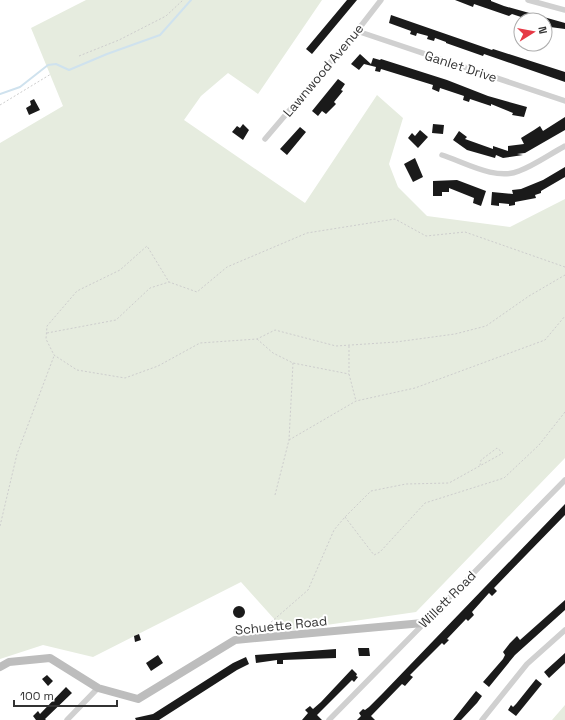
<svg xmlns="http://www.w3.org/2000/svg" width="565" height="720" viewBox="0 0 565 720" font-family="'Space Grotesk',sans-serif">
	<rect width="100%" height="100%" fill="#fff"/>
	<path fill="#e6ecdf" d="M86,0H322L258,94L228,73L201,96L184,120L305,203L377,95L403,118L389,164L398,187L427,216L510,227L565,199V458L416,612L285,631L241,582L93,657L43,645L0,659V143L63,106L31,28Z
		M565,705V720H552Z"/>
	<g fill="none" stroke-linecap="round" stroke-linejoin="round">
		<path stroke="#cfe2ee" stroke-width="2" d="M0,94L20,87L48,65L56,64L69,70L107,54L160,35L191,0"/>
	</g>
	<path fill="#1a1a1a" d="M347,0H357L312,54L306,49Z
		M455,0H491V1L504,6L565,23V29L550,27L547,38H545V20H530L512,14L509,16L474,4L473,7Z
		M391,15L492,50L493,49L565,72V82L484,54L483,56L446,43V42L435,38L434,41L427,39L428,36L417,33L416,36L410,34L411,31L389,23Z
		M360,54L371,64L373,58L380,60L381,59L447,80L488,96L527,107L524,117L512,115L513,113L491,104V106L470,99L469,102L463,100L464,96L440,88L439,92L432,89L433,85L381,69L380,72L375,71L376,67L364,64L359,70L351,64Z
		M338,79L345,84L341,90L343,91L334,102L336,104L326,114L322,111L318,116L312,111Z
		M34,99L40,110L29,115L26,108L31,105L30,101Z
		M565,117V130L525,153L517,154L523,155L503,158L496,155L495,158L467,150L453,140L459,131L467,137L465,139L493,149V146L508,151V146L524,144L521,138L534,130L540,126L543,131Z
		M243,124L249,130L243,140L232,132L237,126L240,128Z
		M433,124L444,125L443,134L432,133Z
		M300,127L306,132L287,155L280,149Z
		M420,130L428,137L418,148L408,138L412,133L415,136Z
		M415,158L423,177L413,182L404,164Z
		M565,167V177L541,191V193L535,195L536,198L515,202V205L509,206V204L499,203V206L491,205L492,192L513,194L512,190L521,189L543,180Z
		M457,180L486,191L481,206L473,203L474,198L449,188V192H442V196H433V181Z
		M565,504V515L494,588L497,591L492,596L489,593L472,612L474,615L468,621L466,619L447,639L449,640L444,645L442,643L410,675L413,677L405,686L402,684L371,716L375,720H357L361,716L359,713L363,709L365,710L369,707L383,693Z
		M565,600V610L515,655L489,687L483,682L503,659L505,655L503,652L510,643L517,636L520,640Z
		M233 612a6 6 0 1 1 12 0a6 6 0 1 1-12 0Z
		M139,634L141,640L135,642L134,636Z
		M358,648H369L370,656H359Z
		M336,649V658L283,660V664H277V660L256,663L255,655Z
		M565,653V663L549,678L544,672Z
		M158,655L163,663L151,671L146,663Z
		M246,657L249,664L237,670L159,720H136L135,718L153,714L233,663Z
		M352,669L357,674L356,676L358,677L354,682L352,680L317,715L322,720H302L308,713L305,710L310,706L313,709L321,702Z
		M47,675L53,681L48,686L42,679Z
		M536,679L542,684L516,716L508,710L511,705L513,707L516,704Z
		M66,687L72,693L45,719L46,720H36L33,716L38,711L40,714Z
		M476,691L482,696L477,703L461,720H453Z"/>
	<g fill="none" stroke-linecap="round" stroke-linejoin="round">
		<path stroke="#cdcdcd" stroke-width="1" stroke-dasharray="2 2" stroke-linecap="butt" d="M79,56L119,40L166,16L183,0
			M0,105L51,74
			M565,267L465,232L426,236L395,219L307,233L227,267L197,292L169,282L147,246L120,270L77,291L47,326L46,339L54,355L77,370L125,378L158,366L200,343L257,339L275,330L336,346L396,342L455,334L486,326L529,296L565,275
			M47,333L116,320L150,288L169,282
			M257,339L273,353L293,363L349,374
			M349,346V374L356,401
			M289,440L356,401L415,388L545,340L565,316
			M275,495L289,440L293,363
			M345,517L374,555L380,552L425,503L504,478L539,445L565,412
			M0,526L17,454L54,356
			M262,630L308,590L334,530L345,517L371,491L406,484L449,483L503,453L497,448L481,460L480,465"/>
		<path stroke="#d0d0d0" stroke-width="5.5" d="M528,0L565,10
			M357,31L565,101
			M265,139L357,31L381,0
			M442,155C464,162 496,181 519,171C535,165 550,154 565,146
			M67,720L98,688
			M329,720L565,480
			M482,720L527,664L565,630"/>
		<path stroke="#bdbdbd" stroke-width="8" d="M0,667L9,662L50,658L98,688L138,699L235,640L423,623"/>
	</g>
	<g text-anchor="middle" stroke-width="4" stroke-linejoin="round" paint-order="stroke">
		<g font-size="13" fill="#333" stroke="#fff">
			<text transform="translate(461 66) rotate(18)" y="5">Ganlet Drive</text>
			<text transform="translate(323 70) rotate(-50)" y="5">Lawnwood Avenue</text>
			<text transform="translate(447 599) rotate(-45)" y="5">Willett Road</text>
			<text transform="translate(281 625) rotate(-6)" y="5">Schuette Road</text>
		</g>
	</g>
	<g transform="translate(533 32) rotate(79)"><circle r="19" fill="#ffffff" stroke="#adadad"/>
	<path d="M0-3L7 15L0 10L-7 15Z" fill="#e63946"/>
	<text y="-6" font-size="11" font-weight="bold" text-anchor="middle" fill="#333333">N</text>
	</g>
	<path d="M14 700v6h103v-6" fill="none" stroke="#333333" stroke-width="2"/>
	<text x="20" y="700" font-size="12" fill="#333333" stroke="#ffffff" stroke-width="3" paint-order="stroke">100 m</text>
</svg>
